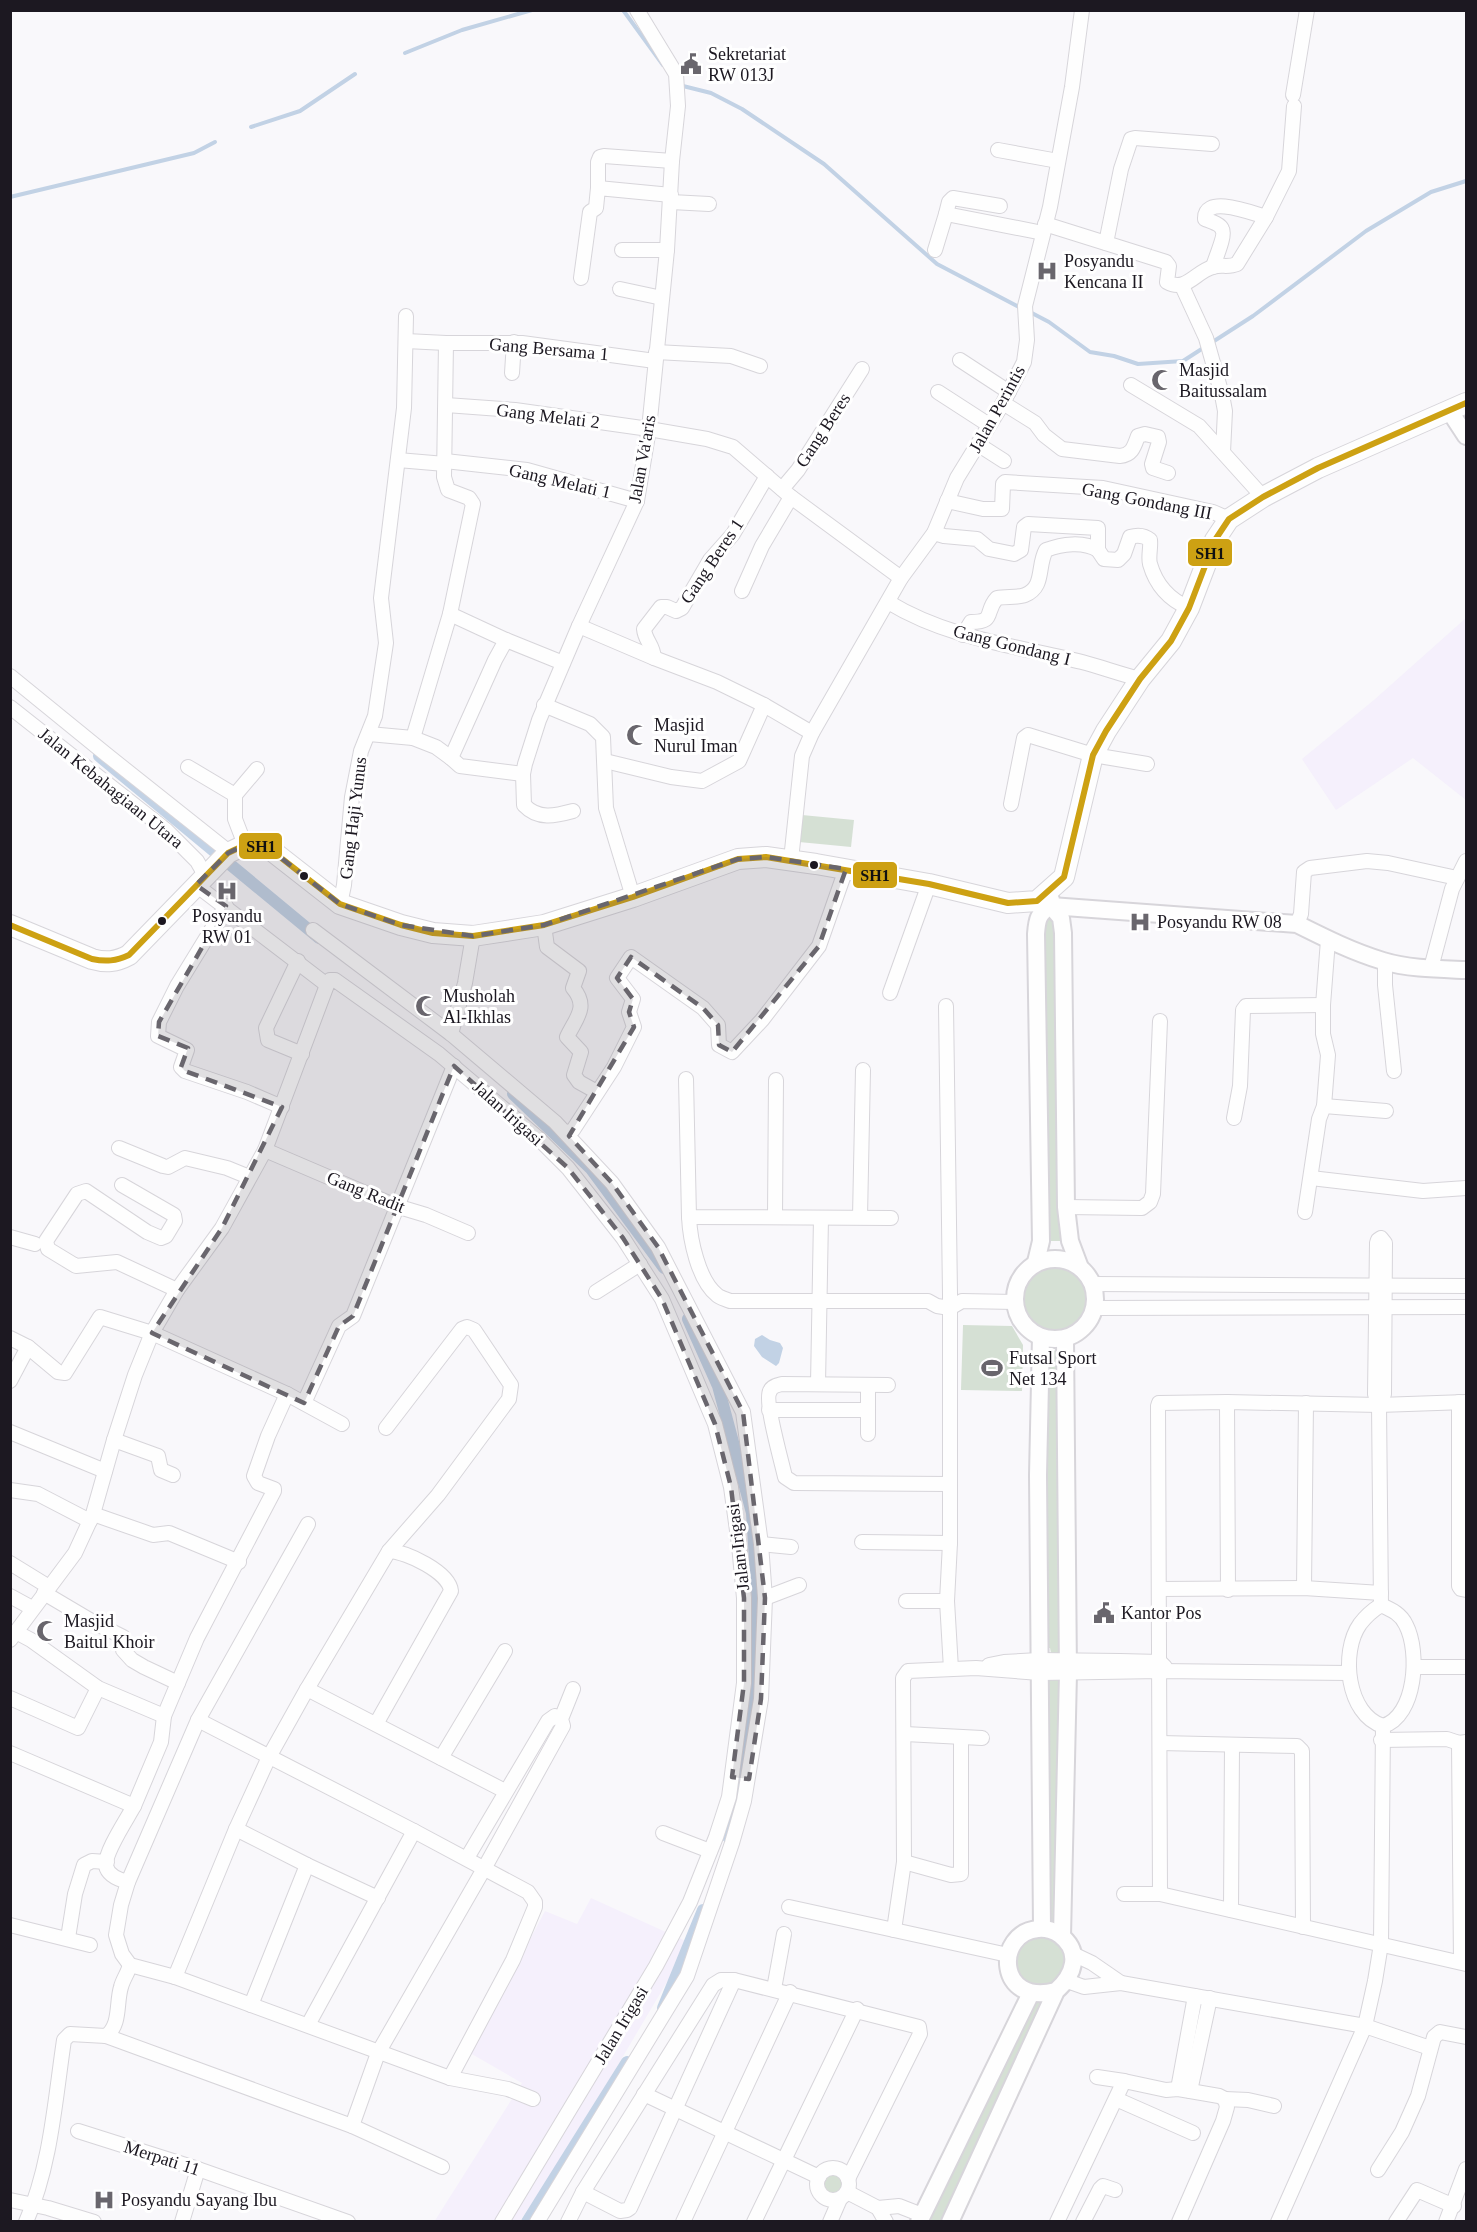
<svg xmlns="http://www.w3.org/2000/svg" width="1477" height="2232" viewBox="0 0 1477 2232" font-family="Georgia,serif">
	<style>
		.built { fill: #f5f0fc }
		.green { fill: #d5e0d4 }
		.water { fill: #c2d2e5 }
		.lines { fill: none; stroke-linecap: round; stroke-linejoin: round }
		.stream { stroke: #c2d2e5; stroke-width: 4 }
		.canal { stroke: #c2d2e5; stroke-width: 12 }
		.minor-casing { stroke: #d7d5da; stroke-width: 16 }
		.tertiary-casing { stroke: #d7d5da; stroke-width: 20 }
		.secondary-casing { stroke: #d7d5da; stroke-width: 22 }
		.minor { stroke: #fefefe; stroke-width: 14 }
		.tertiary { stroke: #fefefe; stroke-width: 16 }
		.secondary { stroke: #fefefe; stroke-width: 20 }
		.bus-1-casing { stroke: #fff; stroke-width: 10 }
		.bus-1 { stroke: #cda113; stroke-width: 6 }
		.marked { fill: #69666d; fill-opacity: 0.2; stroke: #69666d; stroke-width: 4.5; stroke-dasharray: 12 8; stroke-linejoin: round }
		.bus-dot { fill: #1c1821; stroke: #fff; stroke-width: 2 }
		.labels { text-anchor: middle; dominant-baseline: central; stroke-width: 6; stroke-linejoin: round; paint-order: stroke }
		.poi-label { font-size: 18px; fill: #1c1821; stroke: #fff; text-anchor: start }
		.street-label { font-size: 18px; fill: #1c1821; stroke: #fff }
		.line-badge { stroke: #fff; stroke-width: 2 }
		.pale-badge-label { font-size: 16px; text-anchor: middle; font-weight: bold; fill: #111 }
	</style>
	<rect width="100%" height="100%" fill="#f9f8fb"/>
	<g class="built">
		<path d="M1466,618V800L1413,758L1336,810L1302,759L1374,700Z"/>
		<path d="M591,1898L690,1943L573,2141L520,2221L434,2222L522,2083L470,2053L545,1911L577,1924Z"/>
	</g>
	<g class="green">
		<path d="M802,815L854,820L851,847L799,842Z"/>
		<path d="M1051,906L1063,933L1070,1241H1041L1042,910Z"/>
		<circle cx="1055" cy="1299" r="40"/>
		<path d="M963,1325L1012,1326L1023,1345L1022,1391L961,1390Z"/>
		<path d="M1040,1350L1065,1351L1060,1648L1058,1654L1051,1653L1050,1648H1039Z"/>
		<path d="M1040,1673H1068L1063,1903L1073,1954L949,2221L919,2222L1031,1993L1018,1986L1008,1955L1041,1928Z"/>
		<circle cx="832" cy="2183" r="16"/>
	</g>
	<path class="water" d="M762,1335L770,1340L780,1343L783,1348L779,1363L776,1366L762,1357L754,1346L755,1339Z"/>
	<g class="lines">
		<g class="stream">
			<path d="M623,10L663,65"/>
			<path d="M405,53L462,30L532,10"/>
			<path d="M679,85L711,93L742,109L824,164L937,264L1021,308"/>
			<path d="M251,127L300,111L355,74"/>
			<path d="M10,197L194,153L215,142"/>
			<path d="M1028,311L1049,322L1090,352L1114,356L1138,364L1183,361L1253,316L1366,231L1431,192L1466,181"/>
		</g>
		<g class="canal">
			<path d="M99,756L319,938"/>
			<path d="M513,1094L591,1169L664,1268"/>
			<path d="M688,1319L718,1386L752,1513L758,1606L744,1760L728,1837"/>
			<path d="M663,2008L703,1910"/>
			<path d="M527,2222L627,2062"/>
		</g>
		<defs>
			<g id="minor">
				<path d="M1293,95L1307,10"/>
				<path d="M998,150L1058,161"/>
				<path d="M598,188V162L600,157L604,156L672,161"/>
				<path d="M671,202L709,204"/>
				<path d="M946,214L949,202L953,198L1000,206"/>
				<path d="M1045,224L1166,262L1169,266L1167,282C1186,293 1196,271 1213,267C1221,264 1228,268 1237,264L1266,217L1289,171L1294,106"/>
				<path d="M1106,243L1121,169L1131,139L1135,138L1212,144"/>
				<path d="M622,250H667"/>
				<path d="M935,250L946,214L1043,233"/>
				<path d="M1213,267C1215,259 1226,235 1222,229C1220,224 1210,221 1205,219C1204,194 1252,213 1266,217"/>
				<path d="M581,278L590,212L596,208L598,188L671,195"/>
				<path d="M1182,286L1206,338L1222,395L1225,411L1223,452"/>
				<path d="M620,289L662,298"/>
				<path d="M406,341L446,343H522L655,361"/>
				<path d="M656,352L731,356L760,366"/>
				<path d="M960,360L1009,392"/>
				<path d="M512,373L514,342"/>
				<path d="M1131,385L1199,426L1263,497"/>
				<path d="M938,392L989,425"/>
				<path d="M1003,403L1035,423L1044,435L1062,449L1120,456C1132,455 1134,447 1138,436L1145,434L1158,437L1159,442L1152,464L1153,468L1168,473"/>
				<path d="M446,405L515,410L649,429L707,439L733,447L791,497L901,578"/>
				<path d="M979,445L1004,461"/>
				<path d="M398,460L445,464"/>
				<path d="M445,461L527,470L637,501"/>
				<path d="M782,489L798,470L862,369"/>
				<path d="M947,501L983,509H1002L1003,484L1005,482L1103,488L1213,512L1229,519"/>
				<path d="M934,533L944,536L977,539L989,549L1014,554L1021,550L1024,527L1028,524L1098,528V550L1104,559L1118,560L1124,554L1130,537C1137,535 1144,535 1150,540C1151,548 1148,557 1150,564C1156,585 1170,600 1189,608"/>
				<path d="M742,591L762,546L791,497"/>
				<path d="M888,602C947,638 1015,646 1082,662C1101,667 1120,674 1140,679"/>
				<path d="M450,614L506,640L563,663"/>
				<path d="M579,626L654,658L717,682L764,705L812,733"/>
				<path d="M963,635L971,622C996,622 984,612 997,598C1006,596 1017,598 1025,595C1045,587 1037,566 1046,550C1062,544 1083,541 1098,550"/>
				<path d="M506,640L495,660L451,758L460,766L523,774"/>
				<path d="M654,658C653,644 645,641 644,629L661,607H667L676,611L682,608L710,560L733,534L767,476"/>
				<path d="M10,676L107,755L229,852"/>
				<path d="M544,705L590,724L603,737L606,808L633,897"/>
				<path d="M10,707L166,830L197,861L205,875"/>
				<path d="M369,734L413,738L450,614L473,504L469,498L448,490L444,477L446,343"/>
				<path d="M413,738L436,747L451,758"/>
				<path d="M605,761L671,777L702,781L739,761L764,705"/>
				<path d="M188,767L235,795"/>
				<path d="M1011,804L1024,738L1028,735L1093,755L1147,764"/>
				<path d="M573,811C555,816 538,820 524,805L523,774L525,764L539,720L579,626L637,501L649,429L667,250L672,161L678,106L676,74L637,10"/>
				<path d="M245,845L235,819V795L257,769"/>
				<path d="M791,860L802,756L812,733L901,578L934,533L957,478L1003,403L1024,362L1027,340L1025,306L1050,207L1072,87L1082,10"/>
				<path d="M196,885L327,985"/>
				<path d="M340,904L344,885L352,797L361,751L375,716L386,643L381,598L404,408L406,316"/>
				<path d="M226,906L177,986L159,1022L158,1036L187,1050L181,1067L185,1071L247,1092L282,1107"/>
				<path d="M1297,924L1301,914L1304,872L1310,868L1367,861L1388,863L1457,878"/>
				<path d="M544,925L547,947L579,971L573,988C589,1007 576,1018 567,1037L581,1052L574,1075L579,1082L597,1092"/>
				<path d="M313,930L451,1034L555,1122L612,1183L658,1247L743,1412L761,1544L765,1598L761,1699L744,1801L732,1843L687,1976L537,2222"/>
				<path d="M298,961L266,1028L268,1040L302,1054"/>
				<path d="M1385,962V985L1394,1071"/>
				<path d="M1431,968L1452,889L1466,861"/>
				<path d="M890,993L929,884"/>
				<path d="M946,1006L950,1294V1543L947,1601L951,1669"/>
				<path d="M451,1034L465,983L473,936"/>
				<path d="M686,1079L689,1217L891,1218"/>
				<path d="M1324,1106L1386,1111"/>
				<path d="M1234,1118L1240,1086L1243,1010L1246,1006L1323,1005"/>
				<path d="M566,1133L573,1130L614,1067L634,1027L629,1012L633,999L617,978L631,957L703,1008L718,1025L719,1045L732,1052L762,1020L819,946L846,869"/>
				<path d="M119,1148L163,1166L168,1167L185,1158L227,1168L249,1177"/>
				<path d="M265,1150L396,1206L426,1215L468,1233"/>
				<path d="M1311,1178L1423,1191L1466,1188"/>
				<path d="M122,1185L174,1215L175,1221L166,1236L161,1238L147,1232L86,1191L77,1194L46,1241L48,1249L76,1266L117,1262L177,1290"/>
				<path d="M1066,1207L1142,1208L1150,1202L1153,1194L1160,1021"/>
				<path d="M1305,1212L1319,1119L1324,1106L1328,1055L1323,1034V1005L1328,940"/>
				<path d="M775,1216L776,1080"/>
				<path d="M689,1217C690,1239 698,1280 717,1295C720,1298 726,1299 730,1301H928L937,1306L950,1308L962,1301L1015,1302"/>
				<path d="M860,1217L863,1070"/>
				<path d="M10,1237L35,1244"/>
				<path d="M1093,1284L1466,1286"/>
				<path d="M596,1292L640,1264"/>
				<path d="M1095,1308L1466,1307"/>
				<path d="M10,1338L28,1347L58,1372L65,1373L100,1317L152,1333L287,1394L342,1424"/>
				<path d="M10,1381L28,1347"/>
				<path d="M818,1384L821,1218"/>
				<path d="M868,1385V1434"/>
				<path d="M888,1385L782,1384C778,1385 772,1386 770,1391C764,1400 782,1463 785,1477L794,1483L950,1484"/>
				<path d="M1227,1402L1228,1590"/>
				<path d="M1459,1402V1586L1461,1589L1466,1590"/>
				<path d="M304,1403L339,1326L353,1316L454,1066"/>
				<path d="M1379,1405L1384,1394L1385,1243L1381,1238L1378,1240L1377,1243L1375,1394L1379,1405L1381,1605"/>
				<path d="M769,1410H868"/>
				<path d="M10,1432L105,1471"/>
				<path d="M114,1440L158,1456L161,1470L173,1475"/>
				<path d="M10,1490L38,1494L90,1521"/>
				<path d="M93,1514L153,1535L169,1533L239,1562"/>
				<path d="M308,1524L198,1720L128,1882L121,1905L116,1935L122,1954L130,1965L175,1977L450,2078L508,2089L533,2099"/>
				<path d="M862,1542L950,1543"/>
				<path d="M761,1544L791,1547"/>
				<path d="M10,1563L49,1587"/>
				<path d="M1304,1588L1306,1403"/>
				<path d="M1159,1589L1304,1588L1381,1593"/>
				<path d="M44,1593L93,1622L123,1637V1650L132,1660L144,1667L178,1683"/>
				<path d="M10,1596L32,1608"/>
				<path d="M765,1598L799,1585"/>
				<path d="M906,1601H947"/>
				<path d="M1381,1605C1392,1610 1401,1614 1406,1625C1420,1652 1416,1716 1383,1726C1347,1715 1340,1652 1360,1624C1366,1616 1373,1610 1381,1605Z"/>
				<path d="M16,1632L31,1640L98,1688L164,1716"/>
				<path d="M10,1640L75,1553L93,1514L114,1440L135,1375L152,1333L177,1290L222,1228L265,1150L327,985L330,980H335L439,1054L537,1137L568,1168L623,1238L662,1299L715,1424L731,1487L739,1545L744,1598V1683L729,1797L716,1837L690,1902L656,1966L502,2222"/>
				<path d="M989,1665L1004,1662L1039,1660L1120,1661L1160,1662L1165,1667"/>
				<path d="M1414,1667H1466"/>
				<path d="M307,1689L505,1791"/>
				<path d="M10,1698L78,1728L98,1688"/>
				<path d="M198,1720L414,1831L528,1892L535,1902V1907L513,1960L450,2078"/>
				<path d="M376,1724L451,1591C449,1572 407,1552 389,1551"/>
				<path d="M905,1734L982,1738"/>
				<path d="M1381,1740L1447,1739L1459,1743L1466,1742"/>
				<path d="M1160,1743L1297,1746L1302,1751L1303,1927"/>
				<path d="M1459,1743L1461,1962"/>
				<path d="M10,1753L134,1806C127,1819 104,1853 106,1866C108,1876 120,1880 128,1882"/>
				<path d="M441,1758L505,1651"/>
				<path d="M134,1806L161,1742L164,1716L197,1638L274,1491V1489L258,1483L254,1476L268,1436L287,1394"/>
				<path d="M236,1829L307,1865L378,1898"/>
				<path d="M663,1833L710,1851"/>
				<path d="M467,1858L548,1721L555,1716L561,1719"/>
				<path d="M904,1862L951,1875L961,1874V1737"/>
				<path d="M1124,1894H1160L1466,1964"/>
				<path d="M1160,1894L1158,1406L1159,1403L1227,1402L1379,1405L1466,1402"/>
				<path d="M789,1907L1008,1955"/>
				<path d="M1231,1910L1232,1746"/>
				<path d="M10,1925L90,1945"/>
				<path d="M894,1930L904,1862L903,1678L908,1671L976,1668L1040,1673L1160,1671L1349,1673"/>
				<path d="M68,1938L75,1894L84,1865L92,1861L107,1862"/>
				<path d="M1073,1954L1092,1963L1121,1983"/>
				<path d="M175,1977L236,1829L269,1757L307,1689L389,1551L438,1495L509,1399L511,1385L474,1330L467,1327L462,1329L386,1428"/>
				<path d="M1067,1981L1084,1987L1121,1983L1365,2026L1430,2048"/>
				<path d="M774,1989L784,1934"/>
				<path d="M251,2005L307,1865"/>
				<path d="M308,2025L414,1831"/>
				<path d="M106,2036C121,2025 116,2003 121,1987C123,1979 128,1973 130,1965"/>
				<path d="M1097,2077L1124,2081"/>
				<path d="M1178,2089L1195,1996"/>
				<path d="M1190,2091L1210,1998"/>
				<path d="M644,2094L819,2177"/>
				<path d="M1116,2099L1193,2133"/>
				<path d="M1225,2099L1248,2100L1274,2106"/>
				<path d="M352,2126L378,2053L485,1867L563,1726L561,1719L573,1689"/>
				<path d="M78,2131L198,2169L348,2222"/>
				<circle cx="833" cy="2184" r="16"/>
				<path d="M1378,2170L1402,2132L1418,2096L1434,2037L1440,2032L1466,2037"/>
				<path d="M583,2192L620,2211L627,2210L630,2208L734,1980"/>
				<path d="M847,2192L878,2208L886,2222"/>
				<path d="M10,2200L48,2208L94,2222"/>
				<path d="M878,2208L899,2206L922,2215"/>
				<path d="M26,2222C51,2165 55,2100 64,2040L70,2034L106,2036L352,2126L442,2167"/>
				<path d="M182,2222L198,2169"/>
				<path d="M568,2222L583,2192L713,1985L721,1980H734L919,2027L920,2034L848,2179"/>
				<path d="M683,2222L790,1992"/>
				<path d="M754,2222L857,2009"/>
				<path d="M830,2222L840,2199"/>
				<path d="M1057,2222L1124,2081L1166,2090L1178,2089L1190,2091L1219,2096L1225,2099L1227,2107L1223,2121L1179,2222"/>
				<path d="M1083,2222L1100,2189L1103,2186L1115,2190"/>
				<path d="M1278,2222L1365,2026L1375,1981L1381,1944L1383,1726"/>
				<path d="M1396,2222L1417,2190L1454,2206"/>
				<path d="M1446,2222L1466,2169"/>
			</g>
			<g id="tertiary">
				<path d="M1449,410L1466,436"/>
				<path d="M1051,900V906L1061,918L1063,933L1066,1207L1070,1241L1079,1265"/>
				<path d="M1051,906L1297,924C1325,938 1353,952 1383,961C1409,969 1440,969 1466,970"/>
				<circle cx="1055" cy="1299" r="40"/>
				<path d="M1036,1262L1041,1241L1036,934C1037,920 1038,913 1051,906"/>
				<path d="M1041,1337L1038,1475L1042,1928"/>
				<path d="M1062,1936L1068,1673L1065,1339"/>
				<path d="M919,2222L1031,1993"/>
				<path d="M950,2222L1056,1991C1074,1975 1082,1952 1060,1935C1055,1931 1046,1928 1038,1929C994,1933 997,2007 1056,1991"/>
			</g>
			<path id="secondary" d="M10,925L92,959C106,963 116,962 129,955L228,853L245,845L258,844L271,850L340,904L401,925L433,933L473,936L544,925L633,897L738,859L766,857L816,864L929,884L1008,903L1037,901L1064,877L1093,755L1106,731L1140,679L1171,641L1189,608L1215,540L1229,519L1263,497L1318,468L1466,403"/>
		</defs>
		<use href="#minor" class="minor-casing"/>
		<use href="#tertiary" class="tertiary-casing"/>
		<use href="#secondary" class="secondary-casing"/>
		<use href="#minor" class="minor"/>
		<use href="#tertiary" class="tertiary"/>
		<use href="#secondary" class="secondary"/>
		<defs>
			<path id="bus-1" d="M10,925L92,959C106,962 116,961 129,955L228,853C246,844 252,841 271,850L340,904L401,925L433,933L473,936L544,925L633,897L738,859L766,857L929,884L1008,903L1037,901L1064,877L1093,755L1106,731L1140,679L1171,641L1189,608L1215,540L1229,519L1263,497L1318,468L1466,403"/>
		</defs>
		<use href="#bus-1" class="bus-1-casing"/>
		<use href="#bus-1" class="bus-1"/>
	</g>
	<path class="marked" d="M245,845L271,850L340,904L401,925L473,936L544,925L738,859L766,857L846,869L819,946L732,1052L719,1045L718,1025L703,1008L631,957L617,978L633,999L629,1012L634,1027L569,1136L612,1183L658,1247L743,1412L765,1598L761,1699L749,1779L732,1777L744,1683V1598L731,1487L715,1424L662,1299L623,1238L568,1168L454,1066L353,1316L339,1326L304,1403L152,1333L222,1228L282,1107L185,1071L181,1067L188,1048L158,1036L159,1022L226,906L196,885L228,853Z"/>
	<defs>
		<symbol id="civic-bare" viewBox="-9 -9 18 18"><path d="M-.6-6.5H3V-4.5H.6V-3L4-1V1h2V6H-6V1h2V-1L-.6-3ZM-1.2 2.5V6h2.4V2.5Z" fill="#69666d" stroke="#fff" stroke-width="2.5" paint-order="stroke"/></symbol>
		<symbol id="hospital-bare" viewBox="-9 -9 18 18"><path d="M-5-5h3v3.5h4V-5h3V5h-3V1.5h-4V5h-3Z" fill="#69666d" stroke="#fff" stroke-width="2.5" paint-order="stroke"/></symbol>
		<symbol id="mosque-bare" viewBox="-9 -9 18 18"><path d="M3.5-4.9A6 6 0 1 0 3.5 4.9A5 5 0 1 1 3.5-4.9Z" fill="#69666d" stroke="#fff" stroke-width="2.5" paint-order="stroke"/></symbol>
		<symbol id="stadium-bare" viewBox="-9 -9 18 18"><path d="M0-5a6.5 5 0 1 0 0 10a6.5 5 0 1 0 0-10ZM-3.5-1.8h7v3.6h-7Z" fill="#69666d" stroke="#fff" stroke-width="2.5" paint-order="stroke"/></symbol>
	</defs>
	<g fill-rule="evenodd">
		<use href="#civic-bare" x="676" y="49" width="30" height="30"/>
		<use href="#hospital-bare" x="1032" y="256" width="30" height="30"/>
		<use href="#mosque-bare" x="1147" y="365" width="30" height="30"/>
		<use href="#mosque-bare" x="622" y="720" width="30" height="30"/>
		<use href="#hospital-bare" x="212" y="876" width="30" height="30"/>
		<use href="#hospital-bare" x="1125" y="907" width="30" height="30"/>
		<use href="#mosque-bare" x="411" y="991" width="30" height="30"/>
		<use href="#stadium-bare" x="977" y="1353" width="30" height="30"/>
		<use href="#civic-bare" x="1089" y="1598" width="30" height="30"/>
		<use href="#mosque-bare" x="32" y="1616" width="30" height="30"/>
		<use href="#hospital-bare" x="89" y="2185" width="30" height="30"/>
	</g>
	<g class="bus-dot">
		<circle cx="814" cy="865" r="5"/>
		<circle cx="304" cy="876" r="5"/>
		<circle cx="162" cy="921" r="5"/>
	</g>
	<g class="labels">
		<g class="poi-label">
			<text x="708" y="54">Sekretariat<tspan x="708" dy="21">RW 013J</tspan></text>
			<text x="1064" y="261">Posyandu<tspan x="1064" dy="21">Kencana II</tspan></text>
			<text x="1179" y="370">Masjid<tspan x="1179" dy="21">Baitussalam</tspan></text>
			<text x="654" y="725">Masjid<tspan x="654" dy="21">Nurul Iman</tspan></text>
			<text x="227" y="916" text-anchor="middle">Posyandu<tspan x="227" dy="21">RW 01</tspan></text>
			<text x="1157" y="922">Posyandu RW 08</text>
			<text x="443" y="996">Musholah<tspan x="443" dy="21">Al-Ikhlas</tspan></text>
			<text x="1009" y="1358">Futsal Sport<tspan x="1009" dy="21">Net 134</tspan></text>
			<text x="1121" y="1613">Kantor Pos</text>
			<text x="64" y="1621">Masjid<tspan x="64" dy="21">Baitul Khoir</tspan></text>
			<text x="121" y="2200">Posyandu Sayang Ibu</text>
		</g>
		<g class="street-label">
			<text transform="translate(549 349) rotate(5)">Gang Bersama 1</text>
			<text transform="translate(997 409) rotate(-61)">Jalan Perintis</text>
			<text transform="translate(548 416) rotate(7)">Gang Melati 2</text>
			<text transform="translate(823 430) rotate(-57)">Gang Beres</text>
			<text transform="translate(642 459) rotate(-80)">Jalan Va'aris</text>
			<text transform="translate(560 481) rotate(13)">Gang Melati 1</text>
			<text transform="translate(1147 501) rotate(11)">Gang Gondang III</text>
			<text transform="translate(712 561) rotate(-56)">Gang Beres 1</text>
			<text transform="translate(1012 645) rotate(14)">Gang Gondang I</text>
			<text transform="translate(111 788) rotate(39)">Jalan Kebahagiaan Utara</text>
			<text transform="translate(353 818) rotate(-83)">Gang Haji Yunus</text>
			<text transform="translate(508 1113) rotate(42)">Jalan Irigasi</text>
			<text transform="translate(366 1192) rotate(22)">Gang Radit</text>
			<text transform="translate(738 1547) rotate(-97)">Jalan Irigasi</text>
			<text transform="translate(621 2025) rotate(-59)">Jalan Irigasi</text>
			<text transform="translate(162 2158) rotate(18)">Merpati 11</text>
		</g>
	</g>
	<g class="line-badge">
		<rect x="1187" y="538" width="46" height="29" rx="6" fill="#cda113"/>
		<rect x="238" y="832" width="45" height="28" rx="6" fill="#cda113"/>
		<rect x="852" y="861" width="46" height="28" rx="6" fill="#cda113"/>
	</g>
	<g class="pale-badge-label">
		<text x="1210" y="559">SH1</text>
		<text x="261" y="852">SH1</text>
		<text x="875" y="881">SH1</text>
	</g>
	<rect width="1477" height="2232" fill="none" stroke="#1c1821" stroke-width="24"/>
</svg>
